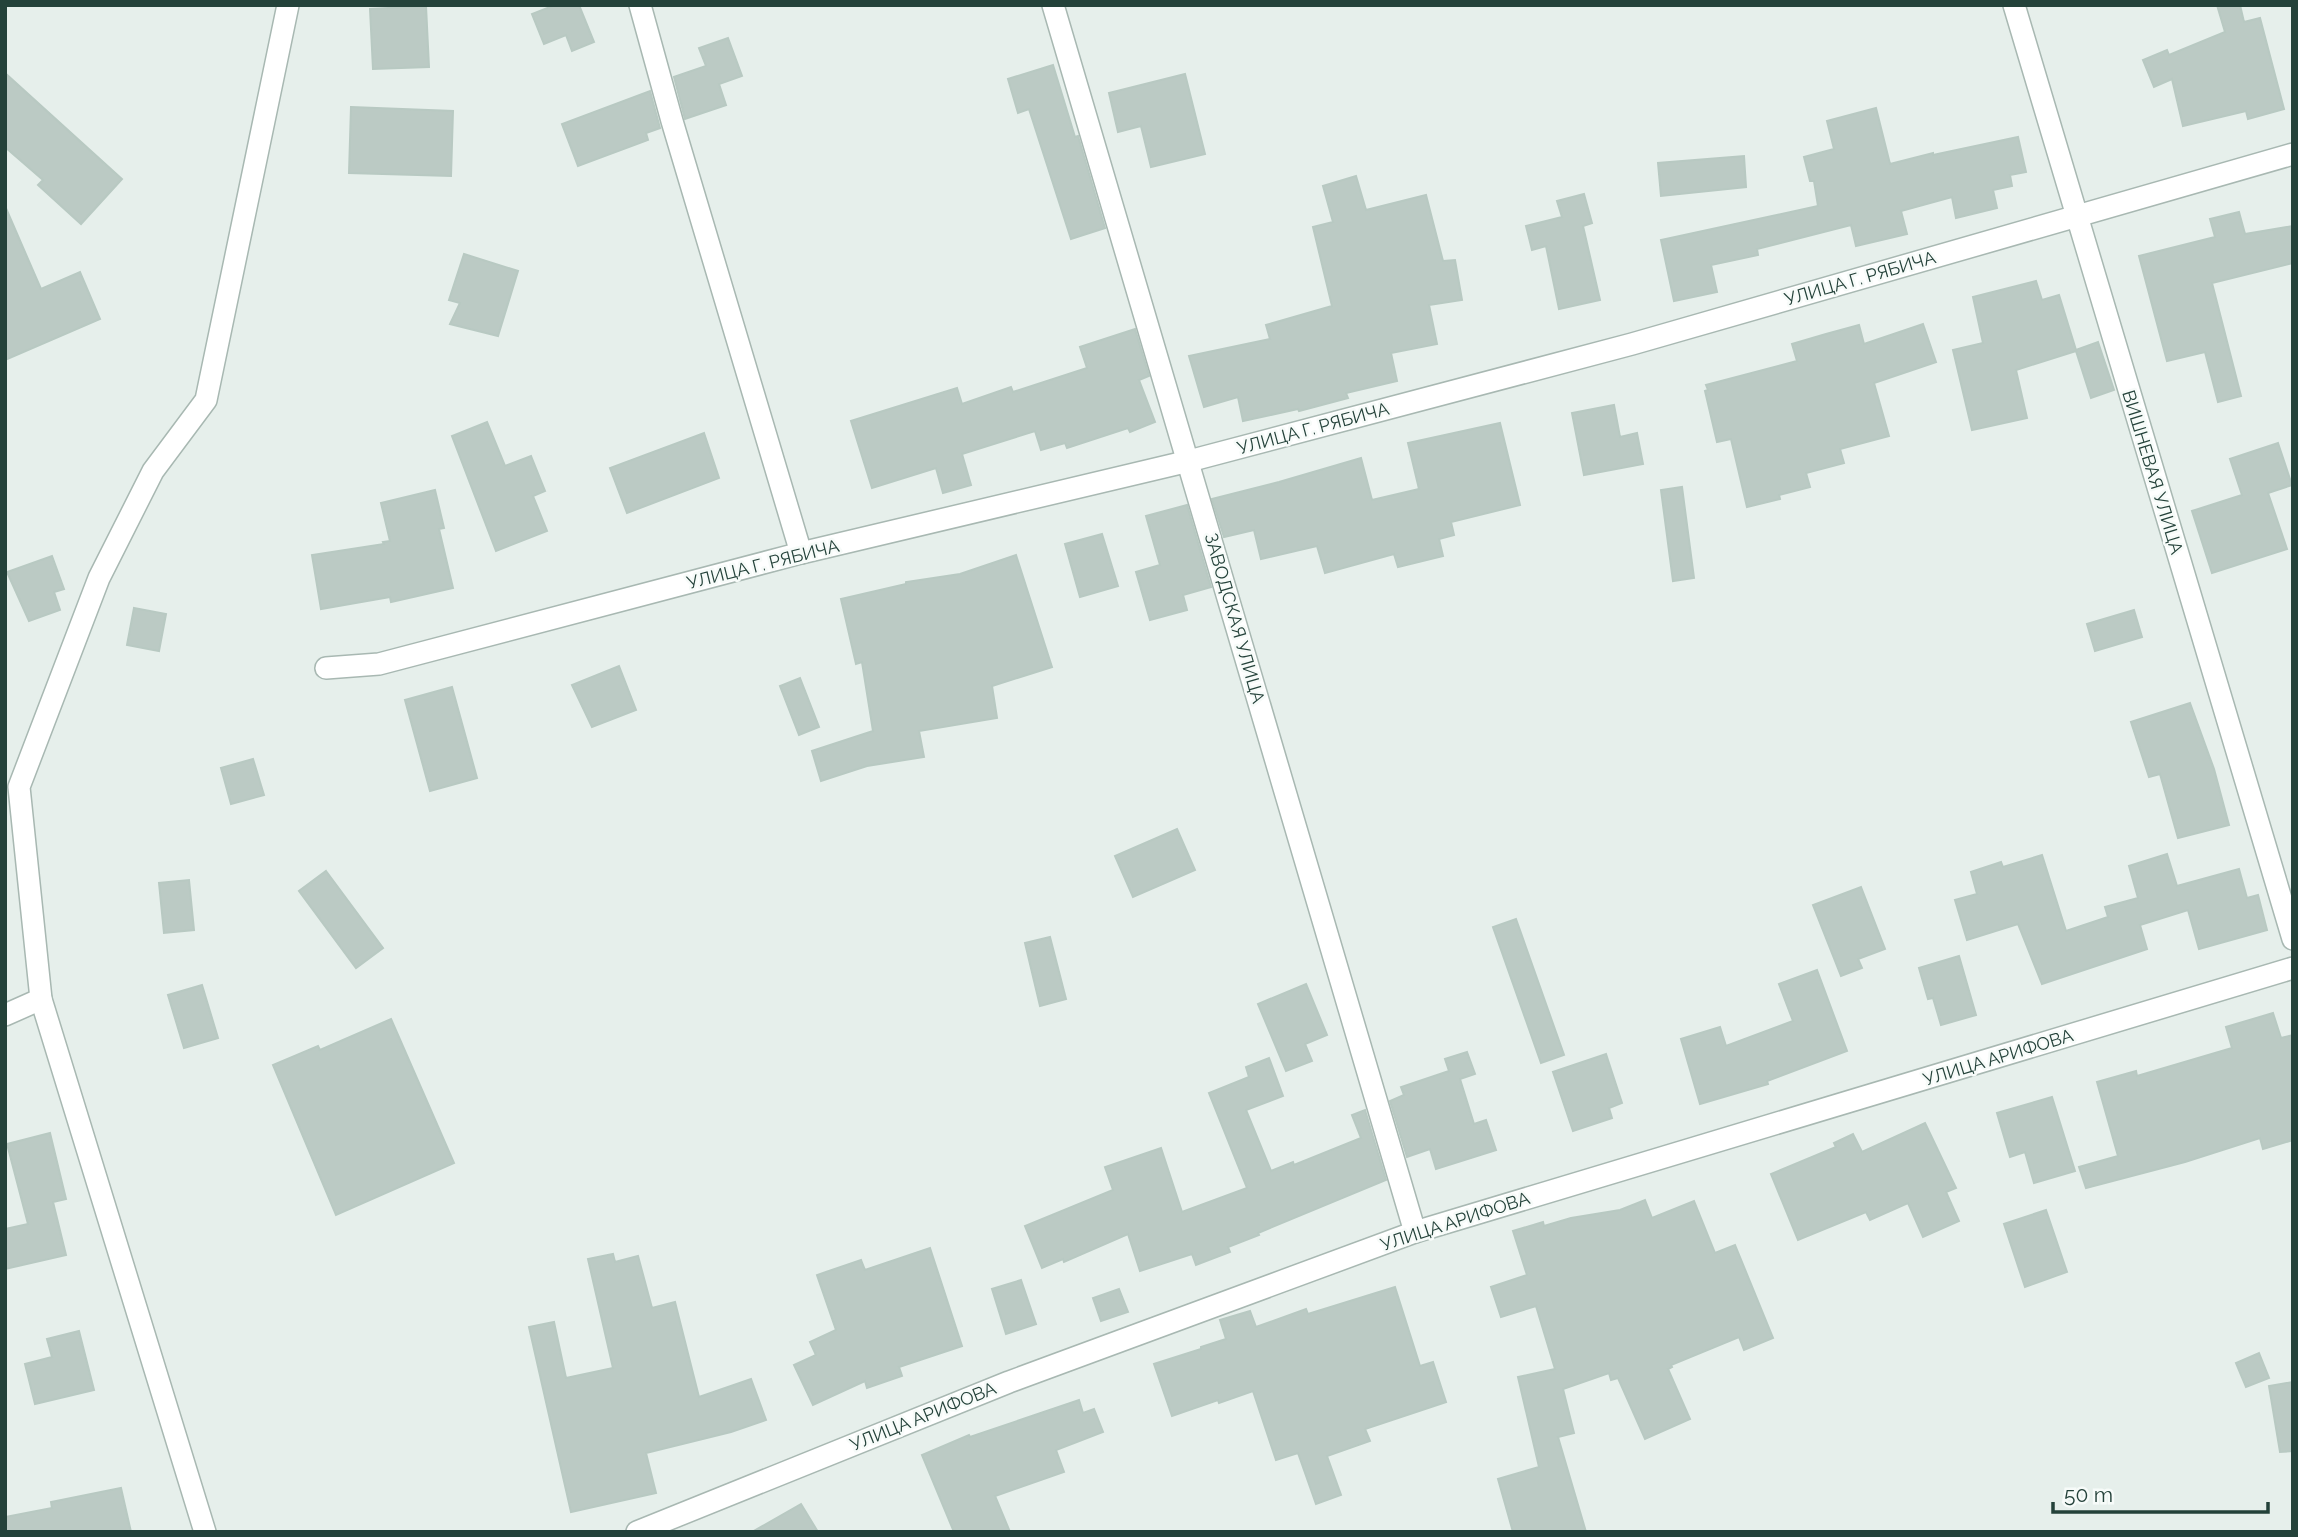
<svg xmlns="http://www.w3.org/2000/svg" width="2298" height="1537" viewBox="0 0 2298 1537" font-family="Raleway,sans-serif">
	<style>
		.building { fill: #bbcac4; stroke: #b8c9c2; stroke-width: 2 }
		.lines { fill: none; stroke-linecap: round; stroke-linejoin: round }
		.minor-casing { stroke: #a8b8b2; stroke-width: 24 }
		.tertiary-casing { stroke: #a8b8b2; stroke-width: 24 }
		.minor { stroke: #fff; stroke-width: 21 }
		.tertiary { stroke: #fff; stroke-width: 21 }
		.labels { text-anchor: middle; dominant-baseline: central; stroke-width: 5; stroke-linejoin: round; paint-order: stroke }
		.street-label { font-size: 18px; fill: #24423a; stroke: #f7fbf9 }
	</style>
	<rect width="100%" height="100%" fill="#e6efeb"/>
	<g class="building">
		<path d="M555,5H579L594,42L572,51L566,35L544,44L532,14Z"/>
		<path d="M2217,5H2240L2244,22L2260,18L2284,109L2248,119L2246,111L2183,126L2172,79L2154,87L2143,60L2167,50L2169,55L2225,32Z"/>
		<path d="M426,6L429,67L373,69L370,9Z"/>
		<path d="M728,38L742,76L719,84L726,105L685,119L674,77L706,66L699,48Z"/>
		<path d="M1053,65L1075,137L1078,136L1105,228L1071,239L1029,109L1018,113L1008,79Z"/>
		<path d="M5,73L122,179L81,224L38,185L43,180L5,147Z"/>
		<path d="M1185,74L1205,154L1151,167L1141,126L1118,132L1109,93Z"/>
		<path d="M650,91L660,128L646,133L648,140L578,166L562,124Z"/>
		<path d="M351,107L453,111L451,176L349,173Z"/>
		<path d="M1876,108L1890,164L1933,153V155L2018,137L2026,172L2010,175L2012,186L1993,190L1997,208L1956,218L1952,197L1901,211L1907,234L1856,246L1851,225L1757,249L1758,255L1711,265L1717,292L1674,301L1661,240L1818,206L1814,181H1810L1804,157L1834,149L1827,121Z"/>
		<path d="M1744,156L1746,187L1661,196L1658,163Z"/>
		<path d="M1356,176L1366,210L1426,195L1443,261L1455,260L1462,300L1429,305L1437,344L1391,353L1397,381L1346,393L1348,398L1299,411L1298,409L1243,421L1238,397L1204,407L1189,356L1270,339L1266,325L1332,306L1313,227L1333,222L1323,186Z"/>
		<path d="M1584,194L1592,223L1583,226L1600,300L1559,309L1546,246L1532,250L1526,226L1562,217L1557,201Z"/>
		<path d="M5,206L41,289L80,272L100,319L5,360Z"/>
		<path d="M2239,212L2245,234L2293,226V263L2212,283L2241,396L2218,402L2205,352L2167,361L2139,256L2215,237L2210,219Z"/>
		<path d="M464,254L518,271L498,336L450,324L460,303L449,300Z"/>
		<path d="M2036,281L2042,300L2059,295L2076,350L2098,342L2114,390L2091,398L2076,351L2016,370L2027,418L1972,430L1953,350L1983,343L1973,297Z"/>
		<path d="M1923,324L1936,362L1874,383L1889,436L1840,449L1844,463L1806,473L1810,487L1779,495L1780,499L1747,507L1731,439L1717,442L1705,391L1708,390L1706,385L1797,361L1792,344L1826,334L1859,325L1864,344Z"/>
		<path d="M1135,329L1149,376L1139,380L1155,422L1130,432L1128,428L1067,448L1065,443L1041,450L1035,431L962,454L971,485L943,493L936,468L872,488L851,421L957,388L962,404L1011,387L1013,392L1087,368L1080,347Z"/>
		<path d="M1614,405L1620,437L1637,433L1643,464L1584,475L1572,413Z"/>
		<path d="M487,422L505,466L531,456L545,491L533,496L547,531L496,551L452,436Z"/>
		<path d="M1500,423L1520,505L1451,522L1454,535L1439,539L1443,556L1398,567L1394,554L1325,573L1317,546L1261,559L1254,530L1224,537L1212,499L1279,482L1361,458L1372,500L1419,489L1408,443Z"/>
		<path d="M704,433L719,478L627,513L610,468Z"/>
		<path d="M2278,443L2292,485L2268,493L2287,549L2212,573L2192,511L2242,495L2230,459Z"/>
		<path d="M1682,487L1694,578L1673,581L1661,490Z"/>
		<path d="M435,490L444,528L439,529L453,588L391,602L390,597L321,609L312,555L384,544L383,542L390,541L381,503Z"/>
		<path d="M1187,505L1211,587L1183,595L1187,610L1150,620L1136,572L1160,565L1146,516Z"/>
		<path d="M1102,534L1118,586L1080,597L1065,544Z"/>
		<path d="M1016,555L1052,667L992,686L997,718L919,731L924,757L867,766L821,781L812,751L873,731L862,662L856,664L841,599L906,584V582L960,574Z"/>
		<path d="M52,556L64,589L54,592L60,610L29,621L7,572Z"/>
		<path d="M134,608L166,614L159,651L127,645Z"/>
		<path d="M2134,610L2142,637L2095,651L2087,624Z"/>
		<path d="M619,666L636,710L592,727L572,685Z"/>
		<path d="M800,678L819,727L799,735L780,686Z"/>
		<path d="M452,687L477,778L430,791L405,700Z"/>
		<path d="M2190,703L2214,769L2229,825L2178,838L2160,774L2149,777L2131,722Z"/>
		<path d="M253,759L264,795L231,804L221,768Z"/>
		<path d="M1177,829L1195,870L1133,897L1115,856Z"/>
		<path d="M2167,854L2177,886L2239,869L2247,898L2258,895L2267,930L2199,949L2188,910L2140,925L2147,949L2042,984L2018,924L1967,940L1955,900L1977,894L1971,872L2001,862L2003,867L2042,855L2066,931L2108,917L2105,907L2138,898L2129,866Z"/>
		<path d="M326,871L383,948L356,968L299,891Z"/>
		<path d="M189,880L194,930L164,933L159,883Z"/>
		<path d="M1861,887L1885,949L1858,959L1862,968L1841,976L1813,905Z"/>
		<path d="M1516,919L1564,1055L1541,1063L1493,927Z"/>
		<path d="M1050,937L1066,999L1040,1006L1025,943Z"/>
		<path d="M1959,956L1976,1015L1941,1025L1933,998L1928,999L1919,968Z"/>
		<path d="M1817,970L1847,1051L1767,1081L1768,1084L1700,1104L1681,1039L1720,1027L1726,1046L1793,1021L1779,984Z"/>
		<path d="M1306,984L1327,1035L1305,1044L1312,1061L1286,1071L1258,1004Z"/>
		<path d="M202,985L218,1038L184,1048L168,995Z"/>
		<path d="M2273,1013L2281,1038L2293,1035V1140L2263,1149L2260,1138L2185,1162L2086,1188L2079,1167L2118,1156L2097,1082L2136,1071L2137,1076L2232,1048L2226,1027Z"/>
		<path d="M391,1019L454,1163L336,1215L273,1065L318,1046L320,1050Z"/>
		<path d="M1467,1052L1475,1074L1460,1079L1474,1124L1486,1120L1496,1150L1436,1169L1430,1149L1407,1157L1390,1101L1404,1095L1401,1087L1449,1071L1445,1059Z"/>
		<path d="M1606,1054L1622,1103L1609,1108L1612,1118L1573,1131L1553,1072Z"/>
		<path d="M1269,1058L1283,1096L1246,1110L1271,1171L1293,1162L1294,1165L1361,1138L1352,1115L1365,1110L1386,1180L1258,1233L1259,1235L1228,1247L1230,1252L1196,1265L1192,1254L1140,1271L1128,1234L1064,1262L1063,1259L1042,1268L1025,1226L1113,1190L1105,1167L1161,1148L1182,1212L1247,1188L1209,1093L1249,1077L1246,1067Z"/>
		<path d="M2052,1097L2075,1171L2034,1183L2025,1152L2010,1157L1997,1113Z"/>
		<path d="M1925,1123L1956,1188L1946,1192L1959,1221L1923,1237L1908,1203L1870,1220L1866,1212L1798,1240L1771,1174L1836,1147L1834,1143L1853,1134L1862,1152Z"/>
		<path d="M50,1133L66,1199L53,1202L66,1255L5,1269V1229L28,1224L7,1144Z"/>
		<path d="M1645,1200L1652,1218L1694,1201L1715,1253L1735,1245L1773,1338L1744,1350L1739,1337L1671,1365L1672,1367L1668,1369L1690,1419L1645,1439L1618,1378L1611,1380L1609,1373L1563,1389L1574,1433L1558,1437L1586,1532H1513L1498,1479L1539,1467L1518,1377L1555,1369L1536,1306L1501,1317L1491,1287L1527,1275L1513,1231L1543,1222L1544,1226L1571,1218L1620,1210Z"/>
		<path d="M2046,1210L2067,1272L2025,1287L2004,1224Z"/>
		<path d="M930,1248L962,1346L899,1367L902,1376L867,1388L865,1381L813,1405L794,1365L816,1355L810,1342L836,1330L817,1275L861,1260L865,1270Z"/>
		<path d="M613,1254L615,1262L638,1256L652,1308L675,1302L699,1397L751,1379L766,1420L731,1432L646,1453L656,1493L571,1512L529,1327L554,1322L566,1378L613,1368L588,1259Z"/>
		<path d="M1021,1280L1036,1324L1006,1334L992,1289Z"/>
		<path d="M1395,1287L1420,1366L1433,1362L1446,1402L1365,1429L1370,1441L1327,1456L1341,1495L1316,1504L1298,1453L1276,1460L1253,1391L1219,1403L1218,1400L1172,1416L1154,1364L1201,1349V1347L1226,1339L1220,1320L1250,1311L1256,1327L1306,1309L1308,1314Z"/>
		<path d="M1119,1289L1128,1312L1101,1321L1093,1298Z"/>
		<path d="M79,1331L94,1390L35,1404L25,1364L52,1357L47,1339Z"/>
		<path d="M2259,1353L2269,1378L2246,1387L2236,1363Z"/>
		<path d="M2293,1382V1451L2280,1452L2269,1386Z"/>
		<path d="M1079,1400L1083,1413L1094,1409L1103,1432L1056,1450L1064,1472L995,1496L1010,1532H954L922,1455L969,1435L970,1437Z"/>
		<path d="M121,1488L131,1532H5V1517L52,1508L51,1502Z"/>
		<path d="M801,1504L818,1532H752Z"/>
	</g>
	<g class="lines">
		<defs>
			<g id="minor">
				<path d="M640,5L672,121L801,553"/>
				<path d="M1053,5L1415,1232"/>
				<path d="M326,668L379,664L801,553L1189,461L1632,344L2293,154"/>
				<path d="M5,1015L41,999"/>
				<path d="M205,1532L41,999L19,787L99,578L153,471L206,400L288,5"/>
				<path d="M637,1532L1009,1382L1415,1232L2293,968"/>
			</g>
			<path id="tertiary" d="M2014,5L2293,939"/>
		</defs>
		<use href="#minor" class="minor-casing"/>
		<use href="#tertiary" class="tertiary-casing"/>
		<use href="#minor" class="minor"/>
		<use href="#tertiary" class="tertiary"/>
	</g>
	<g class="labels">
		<g class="street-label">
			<text transform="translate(1860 278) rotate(-16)">УЛИЦА Г. РЯБИЧА</text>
			<text transform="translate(1313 428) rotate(-15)">УЛИЦА Г. РЯБИЧА</text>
			<text transform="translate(2153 472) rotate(73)">ВИШНЕВАЯ УЛИЦА</text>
			<text transform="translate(763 564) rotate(-14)">УЛИЦА Г. РЯБИЧА</text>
			<text transform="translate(1235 618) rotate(74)">ЗАВОДСКАЯ УЛИЦА</text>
			<text transform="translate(1998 1057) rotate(-17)">УЛИЦА АРИФОВА</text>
			<text transform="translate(1455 1221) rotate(-18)">УЛИЦА АРИФОВА</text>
			<text transform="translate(923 1416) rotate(-22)">УЛИЦА АРИФОВА</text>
		</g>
	</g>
	<rect width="2298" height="1537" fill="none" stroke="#24423a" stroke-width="14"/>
	<path d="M2053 1502v10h215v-10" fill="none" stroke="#24423a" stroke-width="3.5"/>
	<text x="2064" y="1502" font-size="21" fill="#24423a" stroke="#f7fbf9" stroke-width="5" paint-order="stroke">50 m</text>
</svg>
